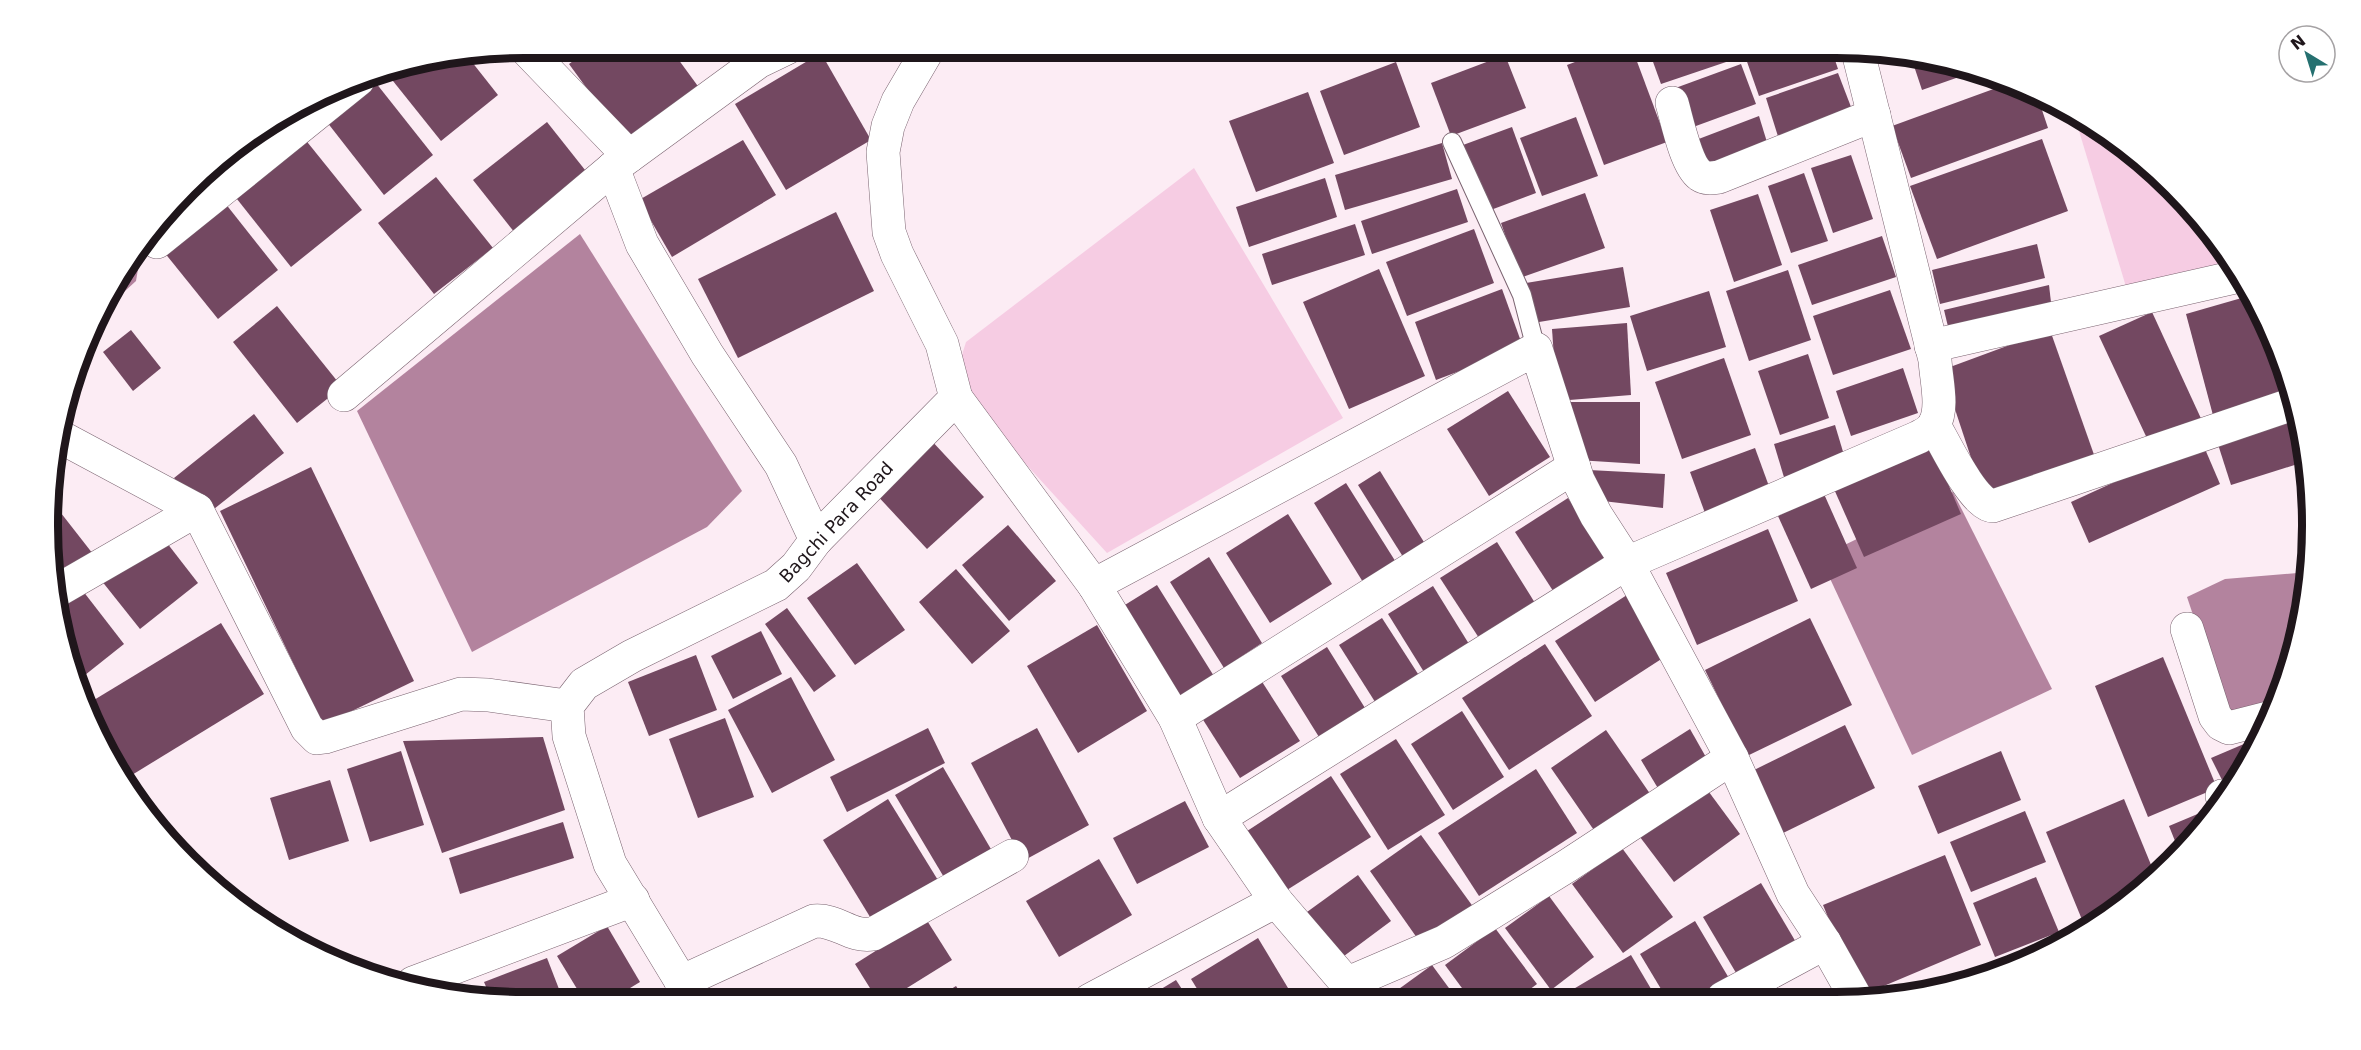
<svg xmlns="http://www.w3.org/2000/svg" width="2361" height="1050" viewBox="0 0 2361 1050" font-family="'DejaVu Sans',sans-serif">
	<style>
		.green { fill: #f6cce3 }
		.water { fill: #b3839e }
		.building { fill: #734861 }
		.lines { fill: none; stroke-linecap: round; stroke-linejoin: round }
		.lane-casing { stroke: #7a6370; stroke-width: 20 }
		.street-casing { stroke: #7a6370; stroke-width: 34 }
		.lane { stroke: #fff; stroke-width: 18 }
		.street { stroke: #fff; stroke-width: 33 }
		.labels { text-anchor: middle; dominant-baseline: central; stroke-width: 6; stroke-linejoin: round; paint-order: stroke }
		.street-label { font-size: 18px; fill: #1f161b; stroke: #fff }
		.rim { fill: none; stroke: #1f161b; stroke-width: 8 }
	</style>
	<rect width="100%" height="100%" fill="#fcecf4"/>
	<g class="green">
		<path d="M2073,111C2135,147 2194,202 2232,263L2127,290Z"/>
		<path d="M1194,168L1343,418L1107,553L953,384L966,342Z"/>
	</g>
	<g class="water">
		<path d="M580,234L742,491L707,527L472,652L357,411Z"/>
		<path d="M141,251L136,281L103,311L112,286Z"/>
		<path d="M1953,492L2052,689L1912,755L1820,557Z"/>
		<path d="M2309,572C2308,608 2293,669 2277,701L2226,713L2187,597L2225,579Z"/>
	</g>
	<g class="building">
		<path d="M591,48H670L700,89L626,142L569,64Z"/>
		<path d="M725,48H770L742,70Z"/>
		<path d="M1612,48H1632L1667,142L1604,165L1567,65Z"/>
		<path d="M1648,48H1728L1732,60L1661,84Z"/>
		<path d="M1769,48H1831L1838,69L1759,96L1745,56Z"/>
		<path d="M821,53L871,140L786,190L735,104Z"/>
		<path d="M1505,55L1526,108L1451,136L1431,83Z"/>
		<path d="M468,57L498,95L441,141L385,71Z"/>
		<path d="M1912,60L1976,71L1922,90Z"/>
		<path d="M1396,62L1420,127L1344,155L1320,91Z"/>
		<path d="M1741,64L1756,104L1685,130L1670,90Z"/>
		<path d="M1838,73L1856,120L1781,146L1766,98Z"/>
		<path d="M372,78L433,155L384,195L323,117Z"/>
		<path d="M2010,83L2037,95L2048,128L1911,178L1892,126Z"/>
		<path d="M1308,92L1334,163L1256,192L1229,121Z"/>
		<path d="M284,114L288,119L251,144L248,140Z"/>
		<path d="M1759,116L1770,152L1709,173L1696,140Z"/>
		<path d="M1576,117L1598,176L1542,196L1520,138Z"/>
		<path d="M547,122L589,175L515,233L473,180Z"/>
		<path d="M1512,127L1536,193L1488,211L1463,145Z"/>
		<path d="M304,138L362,210L291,267L233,194Z"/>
		<path d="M2042,139L2068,211L1937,259L1910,186Z"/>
		<path d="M743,140L776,195L672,257L639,200Z"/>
		<path d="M1442,143L1452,179L1345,210L1335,175Z"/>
		<path d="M242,144L250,156L182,201L211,166Z"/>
		<path d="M1851,155L1873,219L1833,233L1811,168Z"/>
		<path d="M1804,173L1828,241L1791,253L1768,186Z"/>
		<path d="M436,177L493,248L434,294L378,223Z"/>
		<path d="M1325,178L1337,217L1249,247L1236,207Z"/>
		<path d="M1457,189L1468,222L1372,254L1361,221Z"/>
		<path d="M1585,193L1605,248L1520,278L1501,223Z"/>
		<path d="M1758,194L1782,265L1734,282L1710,210Z"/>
		<path d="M225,203L278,270L218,319L164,252Z"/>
		<path d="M836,212L874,291L738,358L698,279Z"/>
		<path d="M1355,224L1365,255L1272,285L1262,254Z"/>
		<path d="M1474,229L1494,283L1407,316L1386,262Z"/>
		<path d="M1882,236L1896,277L1812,305L1798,265Z"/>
		<path d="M2037,244L2045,278L1940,304L1932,270Z"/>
		<path d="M1623,267L1630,307L1533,323L1526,283Z"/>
		<path d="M1379,269L1425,376L1349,409L1303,302Z"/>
		<path d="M1788,270L1811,340L1749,361L1726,291Z"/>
		<path d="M2049,285L2052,311L1950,335L1944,310Z"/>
		<path d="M1502,289L1523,347L1436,380L1415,322Z"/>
		<path d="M1890,290L1911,349L1833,375L1813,316Z"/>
		<path d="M1709,291L1726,347L1647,371L1630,316Z"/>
		<path d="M2252,295L2268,324L2288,398L2214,419L2186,314Z"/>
		<path d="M277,306L342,387L297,423L233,342Z"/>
		<path d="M2152,312L2204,425L2152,449L2099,336Z"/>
		<path d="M1627,323L1631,395L1557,401L1552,329Z"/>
		<path d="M131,330L161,368L133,391L103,352Z"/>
		<path d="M2050,330L2098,466L1985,500L1942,370Z"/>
		<path d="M1808,354L1829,418L1780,435L1758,371Z"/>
		<path d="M1724,358L1751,435L1682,459L1655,382Z"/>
		<path d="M1903,368L1918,413L1851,436L1836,391Z"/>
		<path d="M1508,391L1550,457L1489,496L1447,429Z"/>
		<path d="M1569,402H1640V464L1577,460Z"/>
		<path d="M2291,411L2307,461L2231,485L2215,435Z"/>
		<path d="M254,414L284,453L204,517L174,478Z"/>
		<path d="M1835,425L1847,465L1786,484L1774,444Z"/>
		<path d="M930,439L984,497L927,549L873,491Z"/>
		<path d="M2202,442L2220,484L2089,543L2071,502Z"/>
		<path d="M1932,446L1961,514L1864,557L1834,489Z"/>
		<path d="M1755,448L1770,489L1705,513L1690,472Z"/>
		<path d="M311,467L414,681L323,725L220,511Z"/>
		<path d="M1589,470L1665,474L1663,508L1594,500Z"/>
		<path d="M1380,471L1427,547L1405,560L1358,485Z"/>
		<path d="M1346,483L1399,567L1366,587L1314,503Z"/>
		<path d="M1824,494L1857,568L1811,589L1778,516Z"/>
		<path d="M1568,498L1611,564L1557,597L1515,532Z"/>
		<path d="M50,499L93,554L54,583L48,525Z"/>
		<path d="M1288,514L1332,584L1270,623L1226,553Z"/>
		<path d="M1008,525L1056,581L1009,621L962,565Z"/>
		<path d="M1768,529L1798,601L1697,645L1666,573Z"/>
		<path d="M160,534L198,583L140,629L101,580Z"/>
		<path d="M1497,542L1535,603L1479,638L1440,578Z"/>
		<path d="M1209,557L1262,643L1224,668L1170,582Z"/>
		<path d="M857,563L905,630L855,665L807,598Z"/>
		<path d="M956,569L1010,631L972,664L919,602Z"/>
		<path d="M76,582L124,644L80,679L57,618L55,598Z"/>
		<path d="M1157,585L1217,681L1180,703L1120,608Z"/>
		<path d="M1433,586L1469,644L1424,672L1388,614Z"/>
		<path d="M1627,595L1666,656L1595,702L1555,641Z"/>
		<path d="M787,608L836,676L814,692L765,624Z"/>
		<path d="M1382,618L1420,677L1377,705L1339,645Z"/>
		<path d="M1810,618L1852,705L1747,756L1705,670Z"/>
		<path d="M221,623L264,694L127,778L101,735L89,703Z"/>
		<path d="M1097,625L1147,711L1078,753L1027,666Z"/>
		<path d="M761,631L782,674L733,699L711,656Z"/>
		<path d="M1545,644L1592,716L1509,770L1462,698Z"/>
		<path d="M1327,647L1365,708L1319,737L1281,676Z"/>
		<path d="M696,655L717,710L649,736L628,682Z"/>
		<path d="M2163,657L2217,788L2148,817L2095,686Z"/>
		<path d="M791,677L835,760L772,793L728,710Z"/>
		<path d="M1259,677L1300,741L1240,778L1200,715Z"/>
		<path d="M1462,711L1504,777L1453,810L1411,744Z"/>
		<path d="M725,718L754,797L698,818L669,739Z"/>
		<path d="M1845,725L1875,788L1777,836L1746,774Z"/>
		<path d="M928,728L945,763L847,812L830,777Z"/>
		<path d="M1037,728L1089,825L1023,861L971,763Z"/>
		<path d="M1690,729L1711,766L1662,795L1641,760Z"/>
		<path d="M1606,730L1653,798L1598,836L1551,768Z"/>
		<path d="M543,737L565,810L442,853L403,741Z"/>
		<path d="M2258,738L2232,790L2229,794L2211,758Z"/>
		<path d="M1396,739L1445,815L1388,850L1340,774Z"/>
		<path d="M401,751L424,825L370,842L347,769Z"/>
		<path d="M2001,751L2021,800L1938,834L1918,786Z"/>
		<path d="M943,767L995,856L948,884L895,795Z"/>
		<path d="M1536,769L1577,833L1479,896L1438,833Z"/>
		<path d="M1331,776L1371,837L1279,895L1241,835Z"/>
		<path d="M330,780L349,841L289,860L270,798Z"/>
		<path d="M1706,788L1740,834L1674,882L1640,837Z"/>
		<path d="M888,799L944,890L878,930L823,840Z"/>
		<path d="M2124,799L2156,877L2150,884L2085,927L2046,832Z"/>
		<path d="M1185,801L1209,847L1137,884L1113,838Z"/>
		<path d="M2219,805L2179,851L2169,826Z"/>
		<path d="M2025,811L2046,862L1971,892L1950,842Z"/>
		<path d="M563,822L574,858L460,894L449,858Z"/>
		<path d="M1421,835L1474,908L1422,945L1370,871Z"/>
		<path d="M1622,848L1673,917L1623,953L1572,884Z"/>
		<path d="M1945,855L1981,945L1860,996L1823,905Z"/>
		<path d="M1099,859L1132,915L1059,957L1026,901Z"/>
		<path d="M1358,875L1391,921L1340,959L1307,912Z"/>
		<path d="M2036,877L2059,932L1995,957L1973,903Z"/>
		<path d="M1761,883L1800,949L1742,983L1703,917Z"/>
		<path d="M1549,896L1594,957L1551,990L1505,928Z"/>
		<path d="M926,919L952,960L886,1001H878L855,964Z"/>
		<path d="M1695,921L1733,985L1710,998L1667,999L1640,954Z"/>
		<path d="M607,926L640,982L607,1002H585L557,956Z"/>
		<path d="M1495,928L1537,984L1517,999H1470L1445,965Z"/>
		<path d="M1258,938L1288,988L1269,1000H1204L1191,979Z"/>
		<path d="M2053,947L2047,953L2036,956V955Z"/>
		<path d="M1631,955L1657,999H1567L1565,994Z"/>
		<path d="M547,958L564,1002H525L490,996L484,982Z"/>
		<path d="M1432,965L1457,999H1385Z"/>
		<path d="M1772,978L1784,998H1739Z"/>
		<path d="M1176,980L1189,1000H1143Z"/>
		<path d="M956,986L966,1001H932Z"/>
		<path d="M651,992L655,1002H629Z"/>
		<path d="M1309,992L1313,1000H1297Z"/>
		<path d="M1554,993L1558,999H1545Z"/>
	</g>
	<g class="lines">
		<defs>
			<path id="lane" d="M1452,142L1522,295L1536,349"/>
			<g id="street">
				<path d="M525,48L629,156"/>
				<path d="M1672,103C1677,120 1686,165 1700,175C1706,179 1712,178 1719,177L1874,115"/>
				<path d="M613,168L642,244L707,354L781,465L816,540"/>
				<path d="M157,242L358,80"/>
				<path d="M1931,346L2240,276"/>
				<path d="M344,395L613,168L758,62L787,48"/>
				<path d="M956,398L1094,585L1175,718L1219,818L1276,901L1360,999"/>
				<path d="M1934,425C1944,442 1974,506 1993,506L2290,405L2298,408"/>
				<path d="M57,435L197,510L307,728L317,738L325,737L461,694L488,695L567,706"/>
				<path d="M1094,585L1536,349L1578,480L1596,515L1627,563L1732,758L1793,894L1825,943L1856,998"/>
				<path d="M55,592L197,510"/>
				<path d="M2187,629L2215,716L2221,724L2229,728L2268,718"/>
				<path d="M1175,718L1574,467"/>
				<path d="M2222,796L2224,800"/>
				<path d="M1219,818L1627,563L1919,437C1924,434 1931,431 1934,425C1944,408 1936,379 1935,360L1858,52"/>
				<path d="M681,982L814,921C837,919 851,938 873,934L1012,856"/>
				<path d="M413,983L633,900"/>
				<path d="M1346,984L1444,942L1567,866L1732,758"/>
				<path d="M1723,998L1825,943"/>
				<path d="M1090,1000L1276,901"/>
				<path d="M693,1001L610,864L569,736L567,706L584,684L632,656L776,585L796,567L816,540L956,398L942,344L897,254L889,232L883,152L888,126L898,101L929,48"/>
			</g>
		</defs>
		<use href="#lane" class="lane-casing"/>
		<use href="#street" class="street-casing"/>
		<use href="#lane" class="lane"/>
		<use href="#street" class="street"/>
	</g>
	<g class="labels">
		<g class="street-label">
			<text transform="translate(836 522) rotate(-47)">Bagchi Para Road</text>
		</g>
	</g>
	<path d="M0 0H2361V1050H0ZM524 58H1836A466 466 0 0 1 2302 524V526A466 466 0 0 1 1836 992H524A466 466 0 0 1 58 526V524A466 466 0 0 1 524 58Z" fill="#fff" fill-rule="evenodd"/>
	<path class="rim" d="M524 58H1836A466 466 0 0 1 2302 524V526A466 466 0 0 1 1836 992H524A466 466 0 0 1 58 526V524A466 466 0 0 1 524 58Z"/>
	<g transform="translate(2307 54) rotate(322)"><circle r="28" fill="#ffffff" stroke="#a5a2a4" stroke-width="1.5"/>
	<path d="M0-4.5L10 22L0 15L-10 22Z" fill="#257070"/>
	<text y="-9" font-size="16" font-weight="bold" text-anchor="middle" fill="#1f161b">N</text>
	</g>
</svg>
